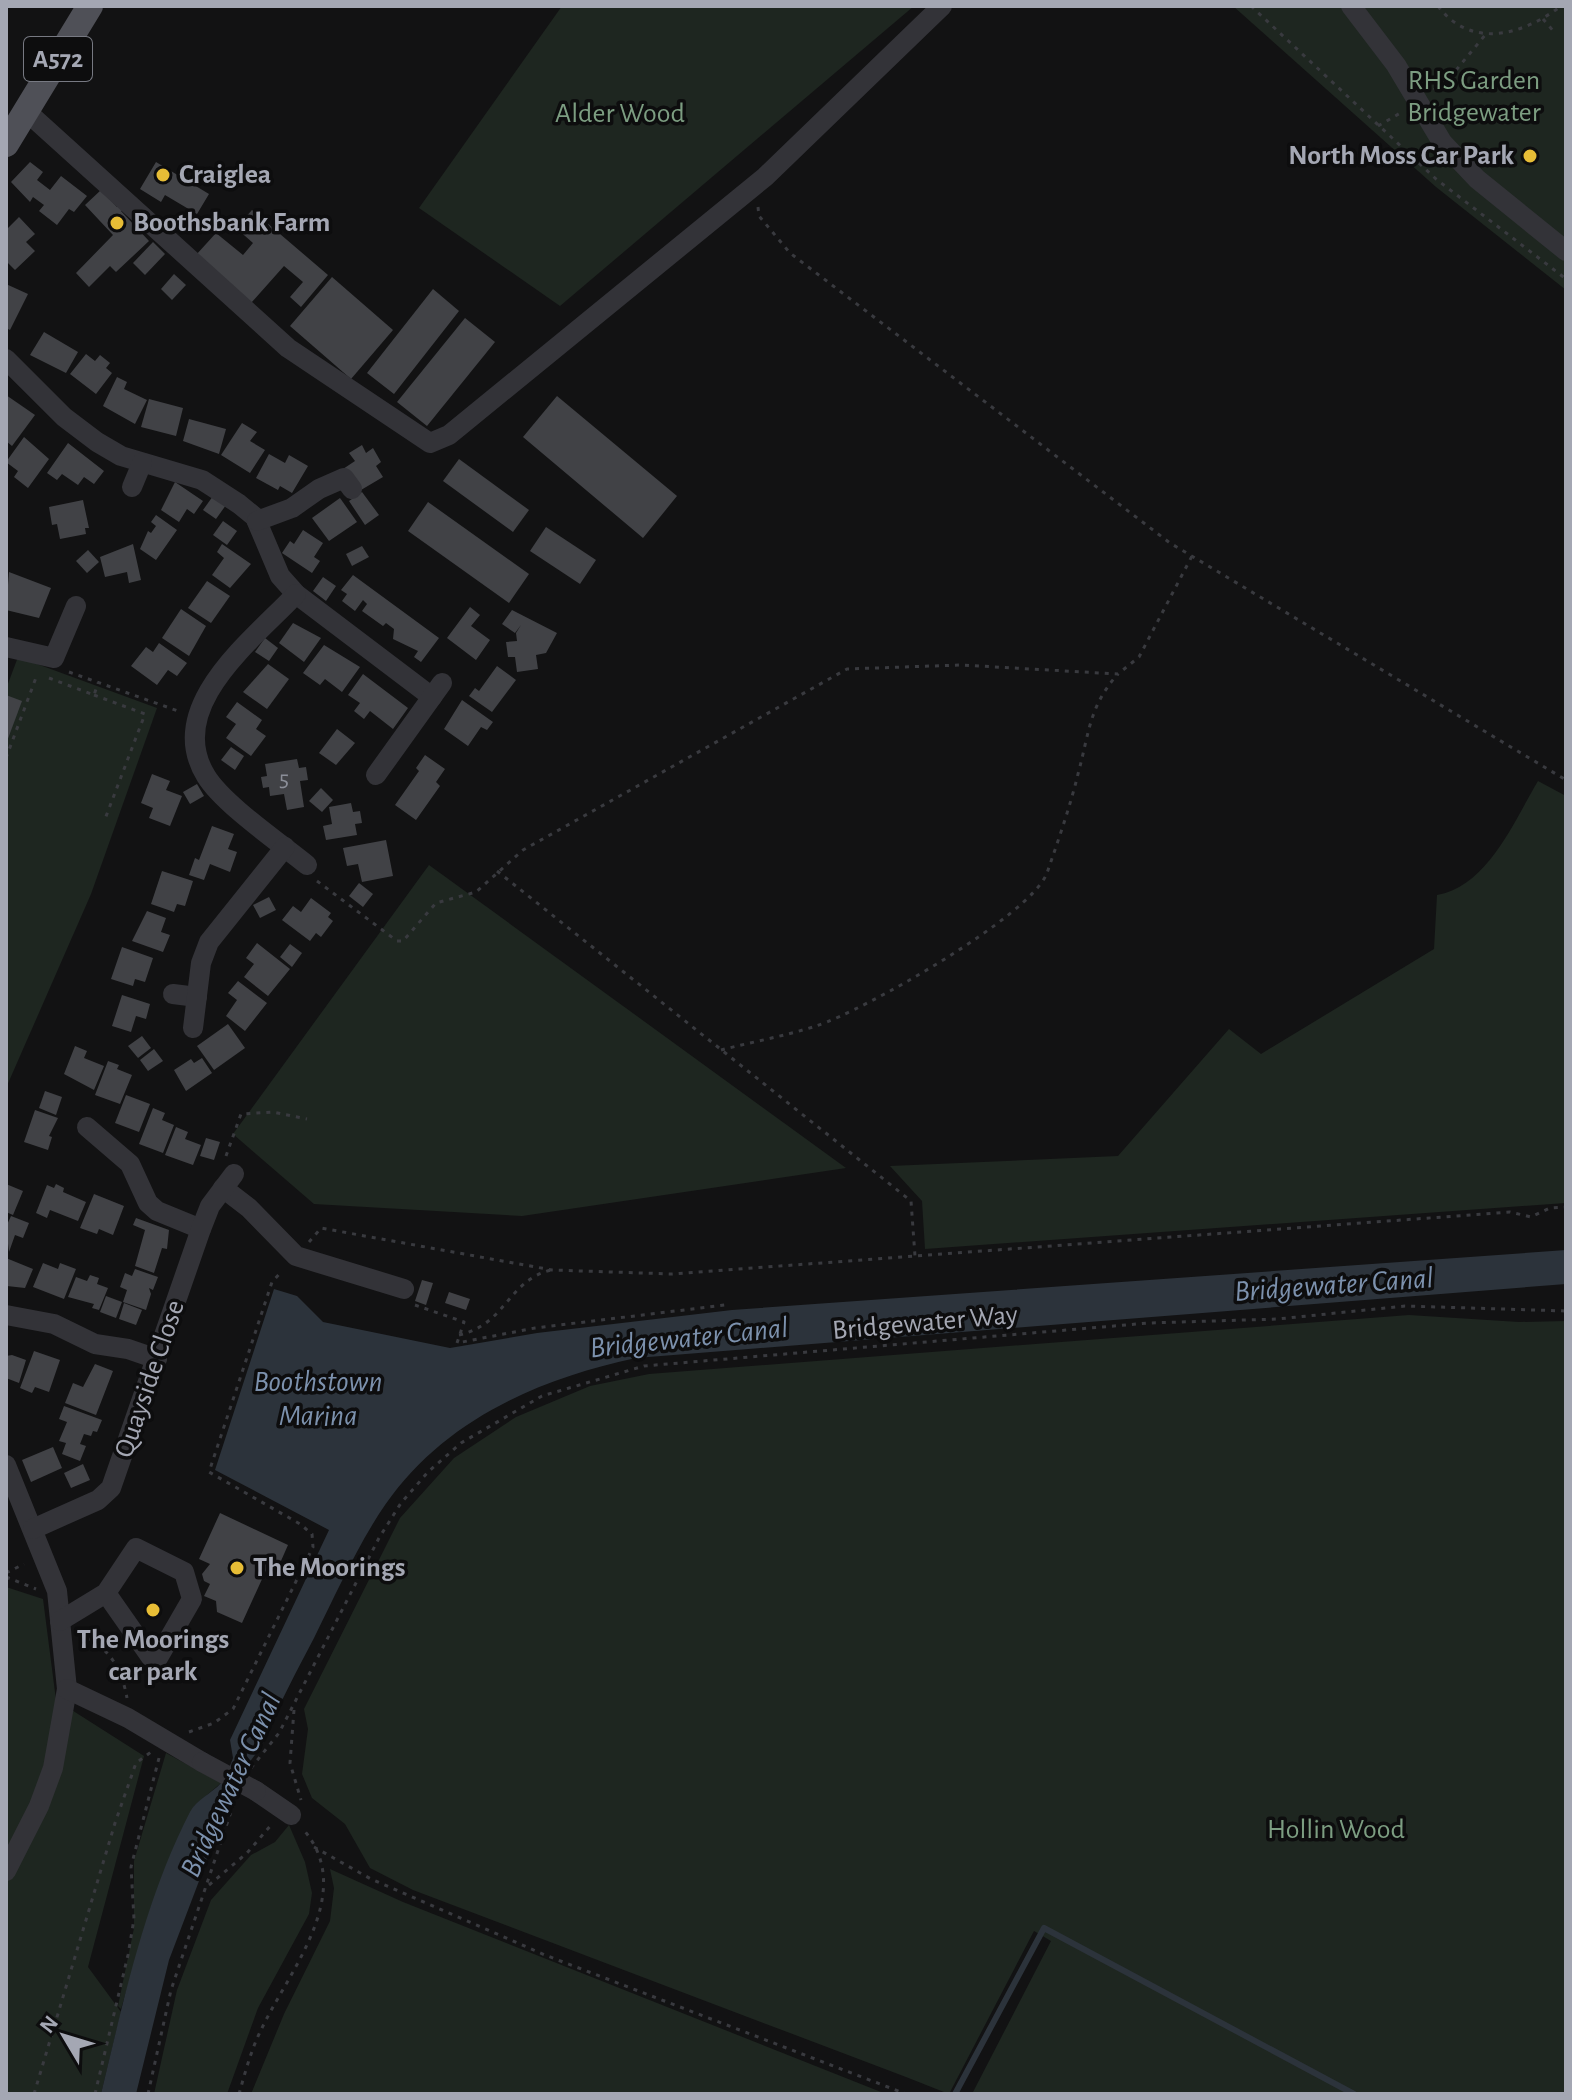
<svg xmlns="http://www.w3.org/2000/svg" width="1572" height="2100" viewBox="0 0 1572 2100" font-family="'Alegreya Sans',sans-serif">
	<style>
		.green { fill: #1e2620 }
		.water { fill: #2c333b }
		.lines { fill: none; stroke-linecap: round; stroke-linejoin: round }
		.stream { stroke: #2c333b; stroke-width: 6 }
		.building { fill: #414246 }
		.path { stroke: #393a3f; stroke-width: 3; stroke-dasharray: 4 6; stroke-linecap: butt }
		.minor { stroke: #333338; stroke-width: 20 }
		.major { stroke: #4f5057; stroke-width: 26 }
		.minor-bridge { stroke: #333338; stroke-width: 20 }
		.poi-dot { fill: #e7bd36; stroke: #0d0d0e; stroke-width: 3 }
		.labels { text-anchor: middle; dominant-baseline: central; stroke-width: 7; stroke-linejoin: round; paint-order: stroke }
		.number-label { font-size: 24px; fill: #8b8e98 }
		.shield { fill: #0d0d0e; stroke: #777982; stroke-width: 2 }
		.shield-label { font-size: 26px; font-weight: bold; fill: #a4a7b3 }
		.park-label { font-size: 28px; fill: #7c9d81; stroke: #0d0d0e }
		.poi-label { font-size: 28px; font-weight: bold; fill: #a4a7b3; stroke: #0d0d0e; text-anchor: start }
		.street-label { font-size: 28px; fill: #a4a7b3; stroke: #0d0d0e }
		.water-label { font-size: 30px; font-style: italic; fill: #7c91ad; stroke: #0d0d0e }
	</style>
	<rect width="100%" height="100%" fill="#121213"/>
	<g class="green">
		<path d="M562,6H914L560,306L419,208Z"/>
		<path d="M1233,6H1566V290L1436,187Z"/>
		<path d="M18,657L157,708L91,894L6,1088V689Z"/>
		<path d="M1538,781L1566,796V1203L925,1249L922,1201L890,1166L1118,1156L1229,1029L1261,1054L1434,949L1437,895C1488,886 1514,821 1538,781Z"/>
		<path d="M429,865L846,1168L522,1216L314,1204L233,1134Z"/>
		<path d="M1409,1315L1519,1322L1566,1321V2094H972L1051,1941L1034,1931L949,2094L906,2077L413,1890L370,1868L345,1824L312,1798L302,1774L308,1729L304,1709L400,1518L454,1458L516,1417L590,1386L649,1374Z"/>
		<path d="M6,1587L43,1599L56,1700L144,1756L88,1967L121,2012L101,2094H6Z"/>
		<path d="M166,1753L221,1783L195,1805L175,1848L151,1907L121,2009L118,2006L134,1928V1861Z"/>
		<path d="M289,1825L305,1862L312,1893L309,1914L258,2008L227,2094H154L177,1990L211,1900L251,1855L275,1842Z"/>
		<path d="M330,1869L403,1902L886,2094H251L284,2014L330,1921L334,1888Z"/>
	</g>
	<g class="water">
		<path d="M1566,1250V1284L636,1358C538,1379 444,1420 385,1505C357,1546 336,1594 314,1638C297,1671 279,1703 266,1737C260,1751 247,1763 240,1777L228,1771L233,1758L230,1740L329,1530L215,1470L274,1289L297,1296L323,1322L450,1348L537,1333L732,1310Z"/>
		<path d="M221,1783L234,1789L169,1960L136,2094H101C124,1999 145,1899 190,1812C196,1800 212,1793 221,1783Z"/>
	</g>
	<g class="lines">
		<path class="stream" d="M955,2094L1044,1928L1354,2094"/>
	</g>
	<g class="building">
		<path d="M30,162L43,172L37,180L50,190L61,176L87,196L74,212L69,209L57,225L39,211L44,205L33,197L30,202L11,182Z"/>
		<path d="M156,162L209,194L197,214L165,195L161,202L140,189Z"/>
		<path d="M101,190L117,207L120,204L124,209L121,211L149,241L116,272L110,266L89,287L76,273L113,235L85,205Z"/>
		<path d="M252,210L328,275L301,307L290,297L303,282L284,266L251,303L196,255L216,233L243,255L253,243L236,228Z"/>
		<path d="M19,217L35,234L26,242L35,251L15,270L6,261V230Z"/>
		<path d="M153,242L165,254L145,275L133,263Z"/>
		<path d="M174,274L186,285L172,300L161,289Z"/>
		<path d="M332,277L393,330L351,379L290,326Z"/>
		<path d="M6,284L28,294L10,330L6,328Z"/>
		<path d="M433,289L459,311L394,394L367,373Z"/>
		<path d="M465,318L495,342L427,426L397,402Z"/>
		<path d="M44,332L78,352L66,373L30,355Z"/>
		<path d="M86,354L95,361L100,355L110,363L106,368L112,373L96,394L70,374Z"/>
		<path d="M117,377L127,382L124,389L147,400L135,424L103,406Z"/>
		<path d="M6,395L35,415L12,446L6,441Z"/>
		<path d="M557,396L677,496L643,538L523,437Z"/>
		<path d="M149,399L183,408L176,436L141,427Z"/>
		<path d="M189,419L226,429L219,454L183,441Z"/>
		<path d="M242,423L257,432L250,441L265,450L250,473L221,455Z"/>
		<path d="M24,437L49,459L28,488L14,477L18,471L6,462Z"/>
		<path d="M68,443L104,471L94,484L84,477L78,485L62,474L57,480L47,473Z"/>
		<path d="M362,445L366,453L373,448L381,462L376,466L383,477L361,490L343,469L355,461L349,453Z"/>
		<path d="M269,454L285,463L289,455L308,466L292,493L280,486L278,490L256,478Z"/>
		<path d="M459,459L529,510L513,532L443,481Z"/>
		<path d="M175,482L203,501L194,514L187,509L179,522L161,510Z"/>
		<path d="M362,492L379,515L365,525L349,501Z"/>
		<path d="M213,496L226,505L216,519L203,510Z"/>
		<path d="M340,498L357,522L329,541L312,518Z"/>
		<path d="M83,500L89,528H85L86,534L60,539L57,524L52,525L49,507Z"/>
		<path d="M428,502L529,574L509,603L408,531Z"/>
		<path d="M156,515L177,530L156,560L140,549L148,531L151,533L156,526L151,522Z"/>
		<path d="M223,521L237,531L227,545L213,535Z"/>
		<path d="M546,527L596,560L580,584L530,551Z"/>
		<path d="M303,530L323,543L314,557L320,561L312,573L282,553L290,541L294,544Z"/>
		<path d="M133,544L141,580L129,583L127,572L105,577L100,557Z"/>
		<path d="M222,544L251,564L230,588L212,575L224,558L217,552Z"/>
		<path d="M362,546L369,557L352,566L346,554Z"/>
		<path d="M88,550L99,562L87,573L76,561Z"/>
		<path d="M9,572L51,588L39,618L6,610Z"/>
		<path d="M353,575L439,638L421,662L414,657L418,651L393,639L394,629L386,623L383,626L362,611L367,604L363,600L355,611L342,601L347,594L341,590Z"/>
		<path d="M323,577L336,586L326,601L313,591Z"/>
		<path d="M207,581L230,596L211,623L188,608Z"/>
		<path d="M470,607L480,615L471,626L490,640L476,660L447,638Z"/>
		<path d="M181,609L206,626L189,656L162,638Z"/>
		<path d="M512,610L557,633L546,653L536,655L538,669L517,672L515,657H508L506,642L517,641L516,633L521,625L515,633L502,624Z"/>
		<path d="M293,623L321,638L304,662L279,643Z"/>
		<path d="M265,638L278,648L269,661L255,652Z"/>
		<path d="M159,643L187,663L177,676L168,670L157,685L131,666L146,647L153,652Z"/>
		<path d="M324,645L360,667L342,692L325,679L320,685L303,673Z"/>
		<path d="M268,664L289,679L267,709L243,692Z"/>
		<path d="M497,666L516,680L492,712L469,696L475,688L479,691Z"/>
		<path d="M363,674L408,708L393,729L370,711L364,719L354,711L360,703L348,695Z"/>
		<path d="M6,695L22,701L6,744Z"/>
		<path d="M462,700L493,722L487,730L481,727L468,746L444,729Z"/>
		<path d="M237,702L262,720L256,729L266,736L251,756L226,738L236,724L226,717Z"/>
		<path d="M337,729L355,743L336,765L319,753Z"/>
		<path d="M231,747L244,756L235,770L221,760Z"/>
		<path d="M425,755L445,769L436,782L440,786L416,820L395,805L419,771L416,768Z"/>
		<path d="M297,759L299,768L306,767L308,780L300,781L304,807L287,810L284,794L270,796L269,787L263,788L261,777L267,776L265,764Z"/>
		<path d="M152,774L170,781L166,790L182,796L170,826L149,818L153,808L141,803Z"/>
		<path d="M197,784L204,796L190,804L183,792Z"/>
		<path d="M321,788L333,800L322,812L309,801Z"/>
		<path d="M351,803L353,812L360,811L362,823L355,824L357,835L326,840L323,826L332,824L329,807Z"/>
		<path d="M212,826L234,834L228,849L237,852L230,872L210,864L204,880L189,875L195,858L199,860Z"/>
		<path d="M386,840L393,876L362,882L358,864L347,866L343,848Z"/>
		<path d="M162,871L193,881L185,906L177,904L174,912L151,904Z"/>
		<path d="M359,883L373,894L363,907L349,896Z"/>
		<path d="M269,897L276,910L260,918L253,905Z"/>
		<path d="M311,898L331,913L328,917L333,921L321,937L316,933L310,941L282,920L293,906L301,912Z"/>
		<path d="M147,911L166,918L161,932L170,935L163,952L132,941Z"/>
		<path d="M257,943L290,969L268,996L244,977L254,964L246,958Z"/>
		<path d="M290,944L302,953L292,967L280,957Z"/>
		<path d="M122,947L153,958L145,982L135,979L133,986L111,979Z"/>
		<path d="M238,981L267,1003L245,1031L226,1016L237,1000L228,993Z"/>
		<path d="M122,995L150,1004L146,1019L136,1016L131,1032L112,1026Z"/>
		<path d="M228,1024L245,1048L214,1070L197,1046Z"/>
		<path d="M142,1036L151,1048L138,1058L128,1046Z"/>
		<path d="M75,1046L87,1051L84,1058L104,1066L94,1090L64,1074Z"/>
		<path d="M154,1049L163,1061L148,1071L140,1060Z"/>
		<path d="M202,1058L212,1073L186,1091L174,1070L191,1059L194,1063Z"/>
		<path d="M108,1061L119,1065L117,1069L132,1075L120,1104L95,1095Z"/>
		<path d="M45,1091L62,1097L56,1115L39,1108Z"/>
		<path d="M126,1095L150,1104L139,1132L115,1123Z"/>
		<path d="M153,1108L165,1113L162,1120L174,1125L163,1153L139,1144Z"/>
		<path d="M35,1110L58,1118L49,1136L52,1137L48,1150L24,1142Z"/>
		<path d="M176,1127L188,1132L185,1139L201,1145L193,1165L165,1155Z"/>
		<path d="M206,1138L220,1142L214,1160L200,1156Z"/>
		<path d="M6,1184L23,1191L13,1215L6,1212Z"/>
		<path d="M56,1184L64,1188L63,1192L86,1202L78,1221L50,1210L47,1218L36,1213L47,1185L54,1188Z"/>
		<path d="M94,1194L124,1206L113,1235L99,1229L97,1234L80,1228Z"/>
		<path d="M11,1216L29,1223L23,1238L15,1235L9,1252L6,1227Z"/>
		<path d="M136,1218L169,1230L167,1249L162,1248L154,1273L135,1266L145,1230L133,1225Z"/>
		<path d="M6,1258L33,1269L25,1288L7,1286Z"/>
		<path d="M43,1263L58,1269L60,1263L76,1269L64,1299L33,1287Z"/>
		<path d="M135,1269L158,1277L153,1290L149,1288L151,1294L146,1310L123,1302L127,1290L120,1287L125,1273L132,1276Z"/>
		<path d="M90,1275L99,1278L97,1284L108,1288L99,1310L92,1308L94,1304L68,1297L76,1277L87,1281Z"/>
		<path d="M422,1280L433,1283L426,1305L415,1301Z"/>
		<path d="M449,1292L470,1299L466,1310L445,1303Z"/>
		<path d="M106,1296L122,1302L116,1318L100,1312Z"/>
		<path d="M124,1303L142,1310L136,1325L119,1319Z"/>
		<path d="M34,1351L60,1360L49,1392L35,1387L32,1393L20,1388Z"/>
		<path d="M12,1355L26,1360L19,1383L6,1378V1356Z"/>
		<path d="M95,1364L113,1371L96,1415L65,1403L73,1383L83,1387Z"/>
		<path d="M64,1406L102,1420L97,1432L93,1431L91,1436L84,1434L80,1444L86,1446L80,1461L62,1454L66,1443L59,1441L67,1422L59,1419Z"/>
		<path d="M53,1447L62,1468L31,1482L22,1460Z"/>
		<path d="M83,1464L90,1480L71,1488L64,1473Z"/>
		<path d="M220,1513L288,1545L277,1570L268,1566L242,1623L217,1612L216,1601L204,1596L210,1584L204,1581L202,1574L210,1564L199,1559Z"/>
	</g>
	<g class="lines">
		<g class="path">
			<path d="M1251,6L1436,179L1566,279"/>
			<path d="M1438,6C1471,50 1523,35 1561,6"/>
			<path d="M1543,19L1555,33"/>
			<path d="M1434,90L1452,75L1486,34"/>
			<path d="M1378,126L1402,112"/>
			<path d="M758,207L759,216L790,253L1170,543L1566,780"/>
			<path d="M69,672L178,711"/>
			<path d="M49,678L94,695L98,683"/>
			<path d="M94,695L145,714L105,819"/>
			<path d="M6,758L37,675"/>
			<path d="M497,871L911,1201L915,1256"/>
			<path d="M317,881L397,941H403L436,903L476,892L523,850L847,669L961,665L1118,674L1139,657L1192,556"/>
			<path d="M721,1050C752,1042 785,1036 816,1026C863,1011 1031,916 1047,873C1058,841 1070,807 1078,774C1089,734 1089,706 1118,674"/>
			<path d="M226,1156L241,1114L273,1112L307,1119"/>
			<path d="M309,1242L321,1228L552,1270L672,1274L1510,1212L1531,1217L1550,1208L1566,1207"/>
			<path d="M415,1305L464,1322L457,1343L535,1328L725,1305"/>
			<path d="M459,1335C507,1324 507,1281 551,1270"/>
			<path d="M6,1573L24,1564"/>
			<path d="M6,1577L36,1589"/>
			<path d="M80,1634C109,1648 121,1666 127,1698"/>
			<path d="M294,1710L290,1763L301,1800"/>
			<path d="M189,1732L214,1723L233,1709L313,1547L312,1534L300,1524L209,1472L272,1282L282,1271"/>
			<path d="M251,1768L279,1733L379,1538L401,1503L428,1472L461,1443L542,1396L644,1366L1149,1323L1278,1319L1405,1306L1566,1311"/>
			<path d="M314,1847L371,1879L545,1955L906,2094"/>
			<path d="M209,1885L247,1853L272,1824"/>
			<path d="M34,2094L115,1823L136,1763L151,1752"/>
			<path d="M95,2094L128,1955L134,1919L131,1867L159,1758"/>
			<path d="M148,2094L171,1990L235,1800"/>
			<path d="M239,2094C245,2073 251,2050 261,2030C288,1972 359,1891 302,1828"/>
		</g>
		<g class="minor">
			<path d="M1351,6L1396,65L1442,142L1477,179L1566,251"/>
			<path d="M26,111L288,348L430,443L449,435L765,177L942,6"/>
			<path d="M6,359L64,417L97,442L121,456L202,480L239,504L255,517L280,576L296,594L432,697"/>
			<path d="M132,487L142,463"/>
			<path d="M257,521L292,508L319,489L344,478L352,489"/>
			<path d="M296,594C254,639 163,706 206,776C223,804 280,843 307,865"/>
			<path d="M6,647L54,658L76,606"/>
			<path d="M376,775L442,683"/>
			<path d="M173,994L197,997"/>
			<path d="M193,1028L201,963L209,942L285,847"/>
			<path d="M87,1127L130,1164L148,1203L157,1211L201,1229"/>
			<path d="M223,1188L249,1208L296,1256L404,1289"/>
			<path d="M6,1315L54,1324L95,1344L128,1349L157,1359"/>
			<path d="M6,1465L57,1591L67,1689L53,1768L39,1806L6,1871"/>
			<path d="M33,1529L98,1500L111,1488L201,1229L210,1206L234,1174"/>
			<path d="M60,1621L106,1593L136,1548L184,1572L192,1599L155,1663L106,1593"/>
			<path d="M67,1689L128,1718L202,1762"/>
			<path d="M256,1791L291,1815"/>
		</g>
		<path class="major" d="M6,144L90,6"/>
		<path class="minor-bridge" d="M202,1762L256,1791"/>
	</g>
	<g class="poi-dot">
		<circle cx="1530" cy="156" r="8"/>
		<circle cx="163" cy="175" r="8"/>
		<circle cx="117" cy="223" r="8"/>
		<circle cx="237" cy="1568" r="8"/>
		<circle cx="153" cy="1610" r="8"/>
	</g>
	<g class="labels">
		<g class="number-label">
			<text x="284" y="779">5</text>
		</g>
		<rect class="shield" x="24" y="37" width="68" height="44" rx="6"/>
		<g class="shield-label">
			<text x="58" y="59">A572</text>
		</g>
		<g class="park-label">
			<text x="1474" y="81">RHS Garden<tspan x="1474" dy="32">Bridgewater</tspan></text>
			<text x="620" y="114">Alder Wood</text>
			<text x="1336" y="1830">Hollin Wood</text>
		</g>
		<g class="poi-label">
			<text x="1514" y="156" text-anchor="end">North Moss Car Park</text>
			<text x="179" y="175">Craiglea</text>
			<text x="133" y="223">Boothsbank Farm</text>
			<text x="253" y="1568">The Moorings</text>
			<text x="153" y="1640" text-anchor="middle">The Moorings<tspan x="153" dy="32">car park</tspan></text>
		</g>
		<g class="street-label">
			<text transform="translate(925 1323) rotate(-5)">Bridgewater Way</text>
			<text transform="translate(150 1379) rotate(-71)">Quayside Close</text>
		</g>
		<g class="water-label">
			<text transform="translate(1334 1285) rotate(-4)">Bridgewater Canal</text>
			<text transform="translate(689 1338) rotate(-6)">Bridgewater Canal</text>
			<text x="318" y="1382">Boothstown<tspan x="318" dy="34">Marina</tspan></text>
			<text transform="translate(231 1785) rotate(-65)">Bridgewater Canal</text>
		</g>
	</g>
	<rect width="1572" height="2100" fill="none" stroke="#a4a7b3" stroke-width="16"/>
	<g transform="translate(64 2036) rotate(308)" stroke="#0d0d0e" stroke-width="6" paint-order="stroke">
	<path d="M0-6L14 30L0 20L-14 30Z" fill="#a4a7b3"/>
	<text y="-12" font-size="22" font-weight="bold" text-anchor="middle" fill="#a4a7b3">N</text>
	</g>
</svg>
